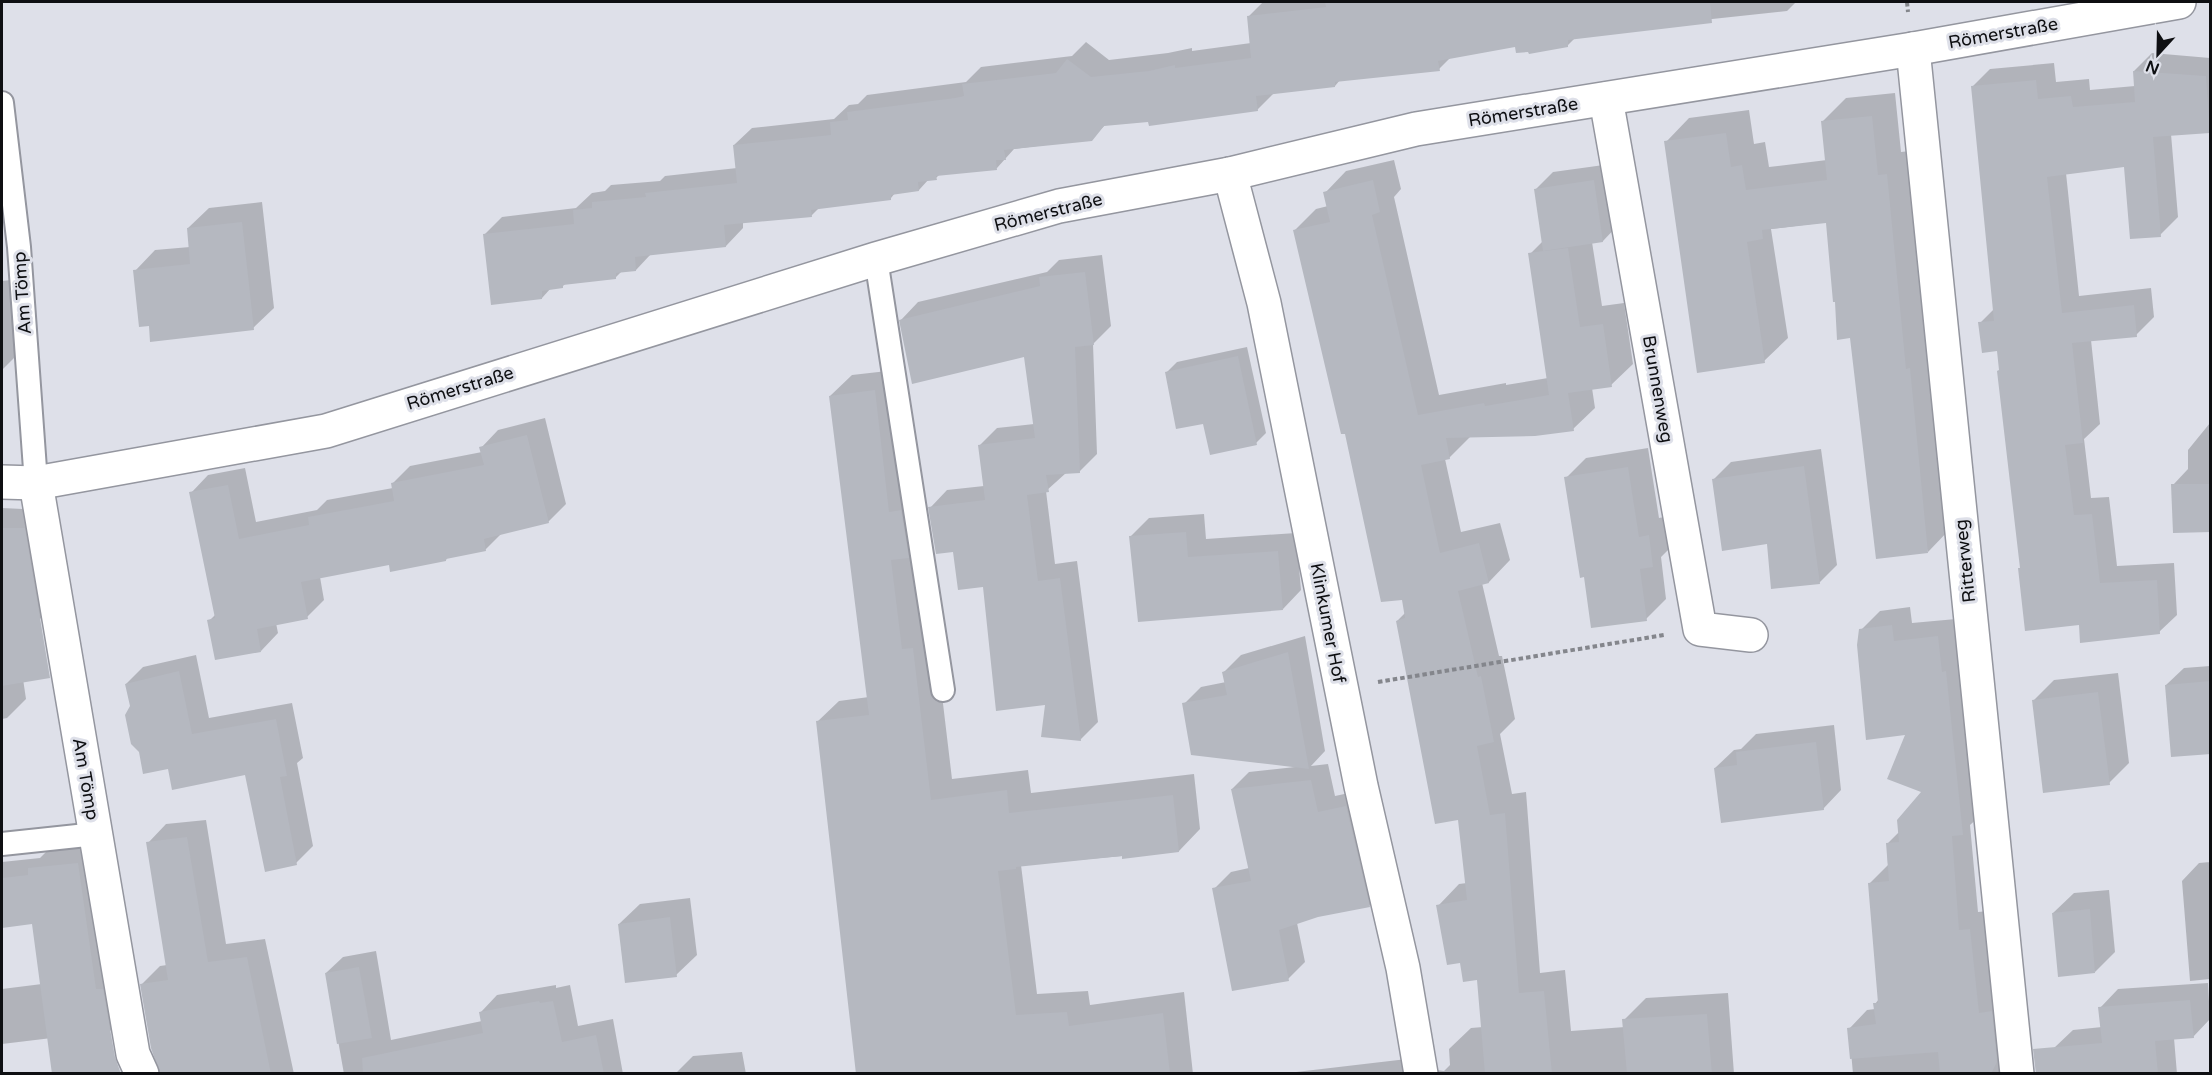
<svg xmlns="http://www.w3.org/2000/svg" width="2212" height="1075" viewBox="0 0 2212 1075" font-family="'Varela Round',sans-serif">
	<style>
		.shadow { fill: #0003 }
		.building { fill: #b5b8c0 }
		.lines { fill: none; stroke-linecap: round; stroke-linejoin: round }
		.service-casing { stroke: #94969f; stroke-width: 26 }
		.minor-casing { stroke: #94969f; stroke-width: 36 }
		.path { stroke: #84868c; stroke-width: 4; stroke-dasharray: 4.5 3; stroke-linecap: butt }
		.service { stroke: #fff; stroke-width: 22 }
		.minor { stroke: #fff; stroke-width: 33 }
		.labels { text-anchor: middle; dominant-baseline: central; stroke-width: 6; stroke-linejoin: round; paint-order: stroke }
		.street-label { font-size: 18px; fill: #0e0f12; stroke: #dee0e9 }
	</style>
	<rect width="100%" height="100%" fill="#dee0e9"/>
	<g class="shadow">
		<path d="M1263,2H1796L1787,11L1675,23L1575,38L1568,45H1517L1450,58L1439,69L1340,80L1335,86L1274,93L1257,110L1106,124L1091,139L1014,149L997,168L940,174L936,178L929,179L919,190L895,193L891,198L819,208L811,216L743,222V228L726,246L651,254L636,270L622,271L616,277L566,283L562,287L551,288L542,298L484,235L502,217L576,208L592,193L605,191L611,185L660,181L665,176L737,168L734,145L752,128L834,119L849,105L858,104L867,95L966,82L981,67L1072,56L1086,42L1109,60L1168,53L1192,48V51L1251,43L1248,17Z"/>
		<path d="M2152,53L2210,58V130L2171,134L2178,217L2160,235L2125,165L2066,173L2079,296L2151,288L2154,317L2136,335L2091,340L2100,424L2084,439L2091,498L2109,497L2117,566L2174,563L2177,615L2159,632L2022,567L1998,349L1980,323L1994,309L1972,87L1990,69L2054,63L2056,82L2089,79L2090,90L2135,86L2134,71Z"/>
		<path d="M1895,93L1901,152L1910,151L1951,528L1928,552L1851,337L1827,222L1771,229L1788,338L1764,361L1666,142L1689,118L1749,110L1754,144L1765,142L1769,167L1827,160L1822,122L1846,98Z"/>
		<path d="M1394,160L1401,189L1394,197L1439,395L1506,383V385L1548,378L1530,254L1543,241L1536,189L1553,172L1611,164L1620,223L1603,241L1592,242L1602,306L1624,303L1633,364L1611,385L1592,388L1595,408L1573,429L1471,436L1449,458L1445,459L1461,532L1500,523L1510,560L1489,582L1482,583L1499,656H1502L1515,719L1500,734L1512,794L1526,792L1540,973L1565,970L1571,1031L1625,1027L1624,1020L1646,998L1728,993L1734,1074H1279L1424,1057L1436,1070L1444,1071L1450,1065L1449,1049L1471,1028L1483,1027L1478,978L1461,961L1438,906L1459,884L1467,883L1459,819L1397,621L1406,612L1403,598L1346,432L1294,231L1316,209L1328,206L1325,193L1346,171Z"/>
		<path d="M262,202L274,308L253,328L150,324L135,271L155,250L190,247L188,228L209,208Z"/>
		<path d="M1102,255L1111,326L1093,344L1097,454L1079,472L1066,473L1046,491L1055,564L1077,561L1098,722L1080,740L1047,703L985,586L954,551L930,508L947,490L984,486L979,446L997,428L1034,424L1025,355L901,320L918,302L1047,272L1059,260Z"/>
		<path d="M11,280L20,352L2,370V281Z"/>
		<path d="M1247,347L1266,433L1256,443L1205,422L1167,372L1177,362Z"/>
		<path d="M896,370L934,628L952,779L1028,770L1031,793L1194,774L1200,829L1179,851L1021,865L1037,994L1088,991L1090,1005L1184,992L1193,1074H858L817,722L839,701L869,697L830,396L852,375Z"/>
		<path d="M545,418L566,504L548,522L502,533L485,550L448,557L446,560L390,564L320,577L324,600L307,617L276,623L278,633L261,651L209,621L216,614L191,493L208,475L245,468L256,522L317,510L327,500L393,488V483L410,466L482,452L481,448L498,430Z"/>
		<path d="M2210,423V531L2173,485L2188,469V450Z"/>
		<path d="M1648,448L1659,518L1669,516L1673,545L1661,557L1666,599L1646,619L1585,576L1566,478L1586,458Z"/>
		<path d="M1821,449L1837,565L1819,583L1768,543L1713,480L1731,462Z"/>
		<path d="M2,508L44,510L59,600L40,619L2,620Z"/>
		<path d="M1204,514L1206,539L1296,533L1301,590L1283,609L1130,537L1149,518Z"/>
		<path d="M1910,607L1912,623L1956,619L1981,815L1970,825L1978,912L1988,911L2011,1074H1853L1849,1029L1867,1010L1875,1009V1004L1879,999L1869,884L1888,865L1887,844L1900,831L1923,792L1907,733L1861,630L1880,611Z"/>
		<path d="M1305,636L1325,751L1311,766L1328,764L1335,796L1363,790L1386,889L1369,906L1318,916L1297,923L1305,962L1288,979L1214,889L1231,872L1249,868L1232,789L1249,772L1295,767L1184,704L1201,687L1226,682L1224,672L1241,655Z"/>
		<path d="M19,652L26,699L7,718L2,719V655Z"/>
		<path d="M196,655L209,718L292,703L303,758L297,763L313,846L296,863L246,773L169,767L131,706L126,684L143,667Z"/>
		<path d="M2210,666V753L2166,685L2184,668Z"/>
		<path d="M2118,673L2129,763L2109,783L2033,701L2054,680Z"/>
		<path d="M1834,725L1841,790L1823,809L1715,768L1734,750L1741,749L1756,734Z"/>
		<path d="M206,820L226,944L265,939L294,1074H165L142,984L160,966L167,965L148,843L166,824Z"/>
		<path d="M96,845L128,1013L110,1031L2,1044V989L42,984L33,923L2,927V862L40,858L48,850Z"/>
		<path d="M2210,860V979L2190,981L2182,881L2199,863L2210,862Z"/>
		<path d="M2109,890L2115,952L2095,972L2053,913L2074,893Z"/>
		<path d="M690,898L697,955L676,975L619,924L640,904Z"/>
		<path d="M376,951L391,1040L482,1021L481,1012L497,995L556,985V988L570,985L578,1026L613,1019L623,1074H344L326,973L343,957Z"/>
		<path d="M2208,983L2210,1019L2193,1037L2174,1038L2177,1074H2057L2054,1048L2073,1030L2102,1027L2100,1008L2118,989Z"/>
		<path d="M742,1052L746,1074H666L677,1072L693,1056Z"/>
	</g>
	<g class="building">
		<path d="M1325,2H1710L1712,23L1568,40V47L1529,54L1528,52L1516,53L1515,47L1438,61L1440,71L1335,82V87L1256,96L1258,111L1149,126L1148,122L1104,126L1092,141L1004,150L1006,160H996L997,170L936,176L937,180L918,182L919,191L891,195V200L811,210L812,217L724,225L726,247L635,257L636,271L616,273V279L563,285V288L542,291V299L491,305L483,234L574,224L573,210L592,208V202L646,197L645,193L737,183L733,145L831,135L830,122L848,120L847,112L955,98L964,96L962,84L1056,73L1067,59L1091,77L1149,71L1175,65V68L1251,58L1247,16L1326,7Z"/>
		<path d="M2133,71L2206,76L2210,133L2153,137L2161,237L2130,239L2124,167L2047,177L2062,313L2134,305L2137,337L2072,343L2083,443L2065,445L2074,515L2092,514L2100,583L2157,580L2160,634L2080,643L2079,625L2025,631L2018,568H2020L1997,371L1999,370L1997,351L1982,353L1978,322L1994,321L1971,86L2036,80L2038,99L2071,96L2073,107L2135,102Z"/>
		<path d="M1872,116L1878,175L1887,174L1906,369L1910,368L1928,553L1876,559L1850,338L1837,340L1835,302H1833L1826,223L1762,230L1763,239L1747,242L1765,363L1697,373L1664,141L1726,133L1731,167L1742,165L1746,190L1827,180L1821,121Z"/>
		<path d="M1373,180L1380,212L1372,215L1418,415L1484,403L1485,406L1549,395L1528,253L1568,248L1580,327L1603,324L1612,387L1568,393L1574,431L1535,436L1446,438L1450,459L1421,465L1440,553L1479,543L1489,583L1458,591L1478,677L1481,676L1494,742L1477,746L1490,815L1505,813L1519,993L1544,991L1552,1074H1485L1477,980L1463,982L1460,963L1447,965L1436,905L1467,900L1458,820L1435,824L1396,621L1405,618L1402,600L1381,602L1345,434H1341L1293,230L1330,222L1323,192Z"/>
		<path d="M1594,180L1603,242L1543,251L1534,189Z"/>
		<path d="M242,222L254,330L150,342L149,326L139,327L133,270L190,264L187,228Z"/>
		<path d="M1085,272L1094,345L1075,347L1080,473L1046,475L1049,492L1027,495L1038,581L1060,578L1081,741L1041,737L1045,705L996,711L983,587L958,590L953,552L936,554L928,507L985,500L978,445L1035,438L1024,357L912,384L899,320L1040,286L1039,277Z"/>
		<path d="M1238,356L1257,445L1210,455L1203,424L1176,429L1165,372Z"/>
		<path d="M875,390L889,512L901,510L909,558L891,560L902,649L913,648L931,800L1007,790L1009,813L1173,795L1179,852L1122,859V856L1016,867V869L998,871L1016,1015L1067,1012L1069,1026L1163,1013L1170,1074H856L816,721L869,715L829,396Z"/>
		<path d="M527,435L549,523L484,539L486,551L446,559V561L390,572L389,565L301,582L308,619L257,629L261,652L215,660L207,620L215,618L189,492L228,485L239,539L309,525L308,517L394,501L391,483L484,465L479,447Z"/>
		<path d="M1804,466L1820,584L1771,589L1767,544L1722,551L1712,479Z"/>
		<path d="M1628,467L1639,537L1649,535L1653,567L1640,569L1647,621L1591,628L1584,577L1580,578L1564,477Z"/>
		<path d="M2171,484H2211V532L2173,533Z"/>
		<path d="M2,528H25L50,678L2,686Z"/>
		<path d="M1186,532L1188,557L1278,551L1283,610L1138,622L1129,536Z"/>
		<path d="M1892,625L1894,641L1938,636L1942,672L1946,671L1963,835L1952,836L1959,930L1970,929L1979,1013L1992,1011L1997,1062L1991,1074H1940L1938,1052L1850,1059L1847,1028L1876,1024L1873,1003H1878L1868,883L1889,881L1886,843L1899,842L1897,820L1921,792L1887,779L1905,735L1866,740L1857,645L1859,629Z"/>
		<path d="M1288,652L1309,769L1191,755L1182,703L1227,695L1222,672Z"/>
		<path d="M179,671L192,734L276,719L287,776L280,777L297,865L265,872L245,775L172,790L168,769L143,774L139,752L131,744L125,715L130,706L125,684Z"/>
		<path d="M2211,681V754L2171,757L2165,685Z"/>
		<path d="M2098,692L2110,785L2043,793L2032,700Z"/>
		<path d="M1816,742L1824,810L1721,823L1714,768L1737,765L1736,752Z"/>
		<path d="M1311,780L1318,812L1346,806L1370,907L1318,917L1279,930L1289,981L1232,991L1212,888L1251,881L1231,789Z"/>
		<path d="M187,837L208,962L247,957L271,1074H160L151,1048L140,984L168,980L146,842Z"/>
		<path d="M78,863L96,989H103L115,1057L121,1074H52L32,924L2,928V878L28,875V868Z"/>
		<path d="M2090,909L2095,973L2058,977L2052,913Z"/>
		<path d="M670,917L677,977L625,983L618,924Z"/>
		<path d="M359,967L372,1038L337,1044L325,973Z"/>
		<path d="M2190,1000L2194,1038L2155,1041L2158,1074H2036L2033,1049L2102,1043L2098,1007Z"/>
		<path d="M539,1001L540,1003L553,1001L562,1042L596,1035L604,1074H363L362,1058L483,1033L479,1012Z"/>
		<path d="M1707,1014L1712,1074H1627L1622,1019Z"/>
	</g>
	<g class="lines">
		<defs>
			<g id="service">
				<path d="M2,103L19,247L36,483"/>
				<path d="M876,259L943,690"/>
				<path d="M2,844L96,834"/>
			</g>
			<g id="minor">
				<path d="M1913,49L2017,1074"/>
				<path d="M1606,99L1700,629L1751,635"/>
				<path d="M1230,174L1264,303L1361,786L1403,968L1421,1074"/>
				<path d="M2,482L36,483L326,431L876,259L1059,206L1230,174L1416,129L1913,49L2179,2"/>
				<path d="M36,483L133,1054L142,1074"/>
			</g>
		</defs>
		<use href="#service" class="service-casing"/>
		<use href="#minor" class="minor-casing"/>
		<g class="path">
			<path d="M1907,2L1908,12"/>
			<path d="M1378,682L1664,635"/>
		</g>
		<use href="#service" class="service"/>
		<use href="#minor" class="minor"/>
	</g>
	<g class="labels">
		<g class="street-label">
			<text transform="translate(2003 33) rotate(-10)">Römerstraße</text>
			<text transform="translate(1523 112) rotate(-9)">Römerstraße</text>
			<text transform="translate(1048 212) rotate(-14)">Römerstraße</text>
			<text transform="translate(22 293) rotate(-94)">Am Tömp</text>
			<text transform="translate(460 388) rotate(-17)">Römerstraße</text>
			<text transform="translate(1658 389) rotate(80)">Brunnenweg</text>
			<text transform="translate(1965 561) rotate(-96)">Ritterweg</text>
			<text transform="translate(1328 623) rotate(79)">Klinkumer Hof</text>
			<text transform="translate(86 779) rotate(80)">Am Tömp</text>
		</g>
	</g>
	<rect width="2212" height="1075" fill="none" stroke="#0e0f12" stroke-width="6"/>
	<g transform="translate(2158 54) rotate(202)" stroke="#dee0e9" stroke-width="4.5" paint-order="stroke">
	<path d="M0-4.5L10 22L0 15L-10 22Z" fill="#0e0f12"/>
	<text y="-9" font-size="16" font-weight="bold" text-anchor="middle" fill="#0e0f12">N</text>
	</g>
</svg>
